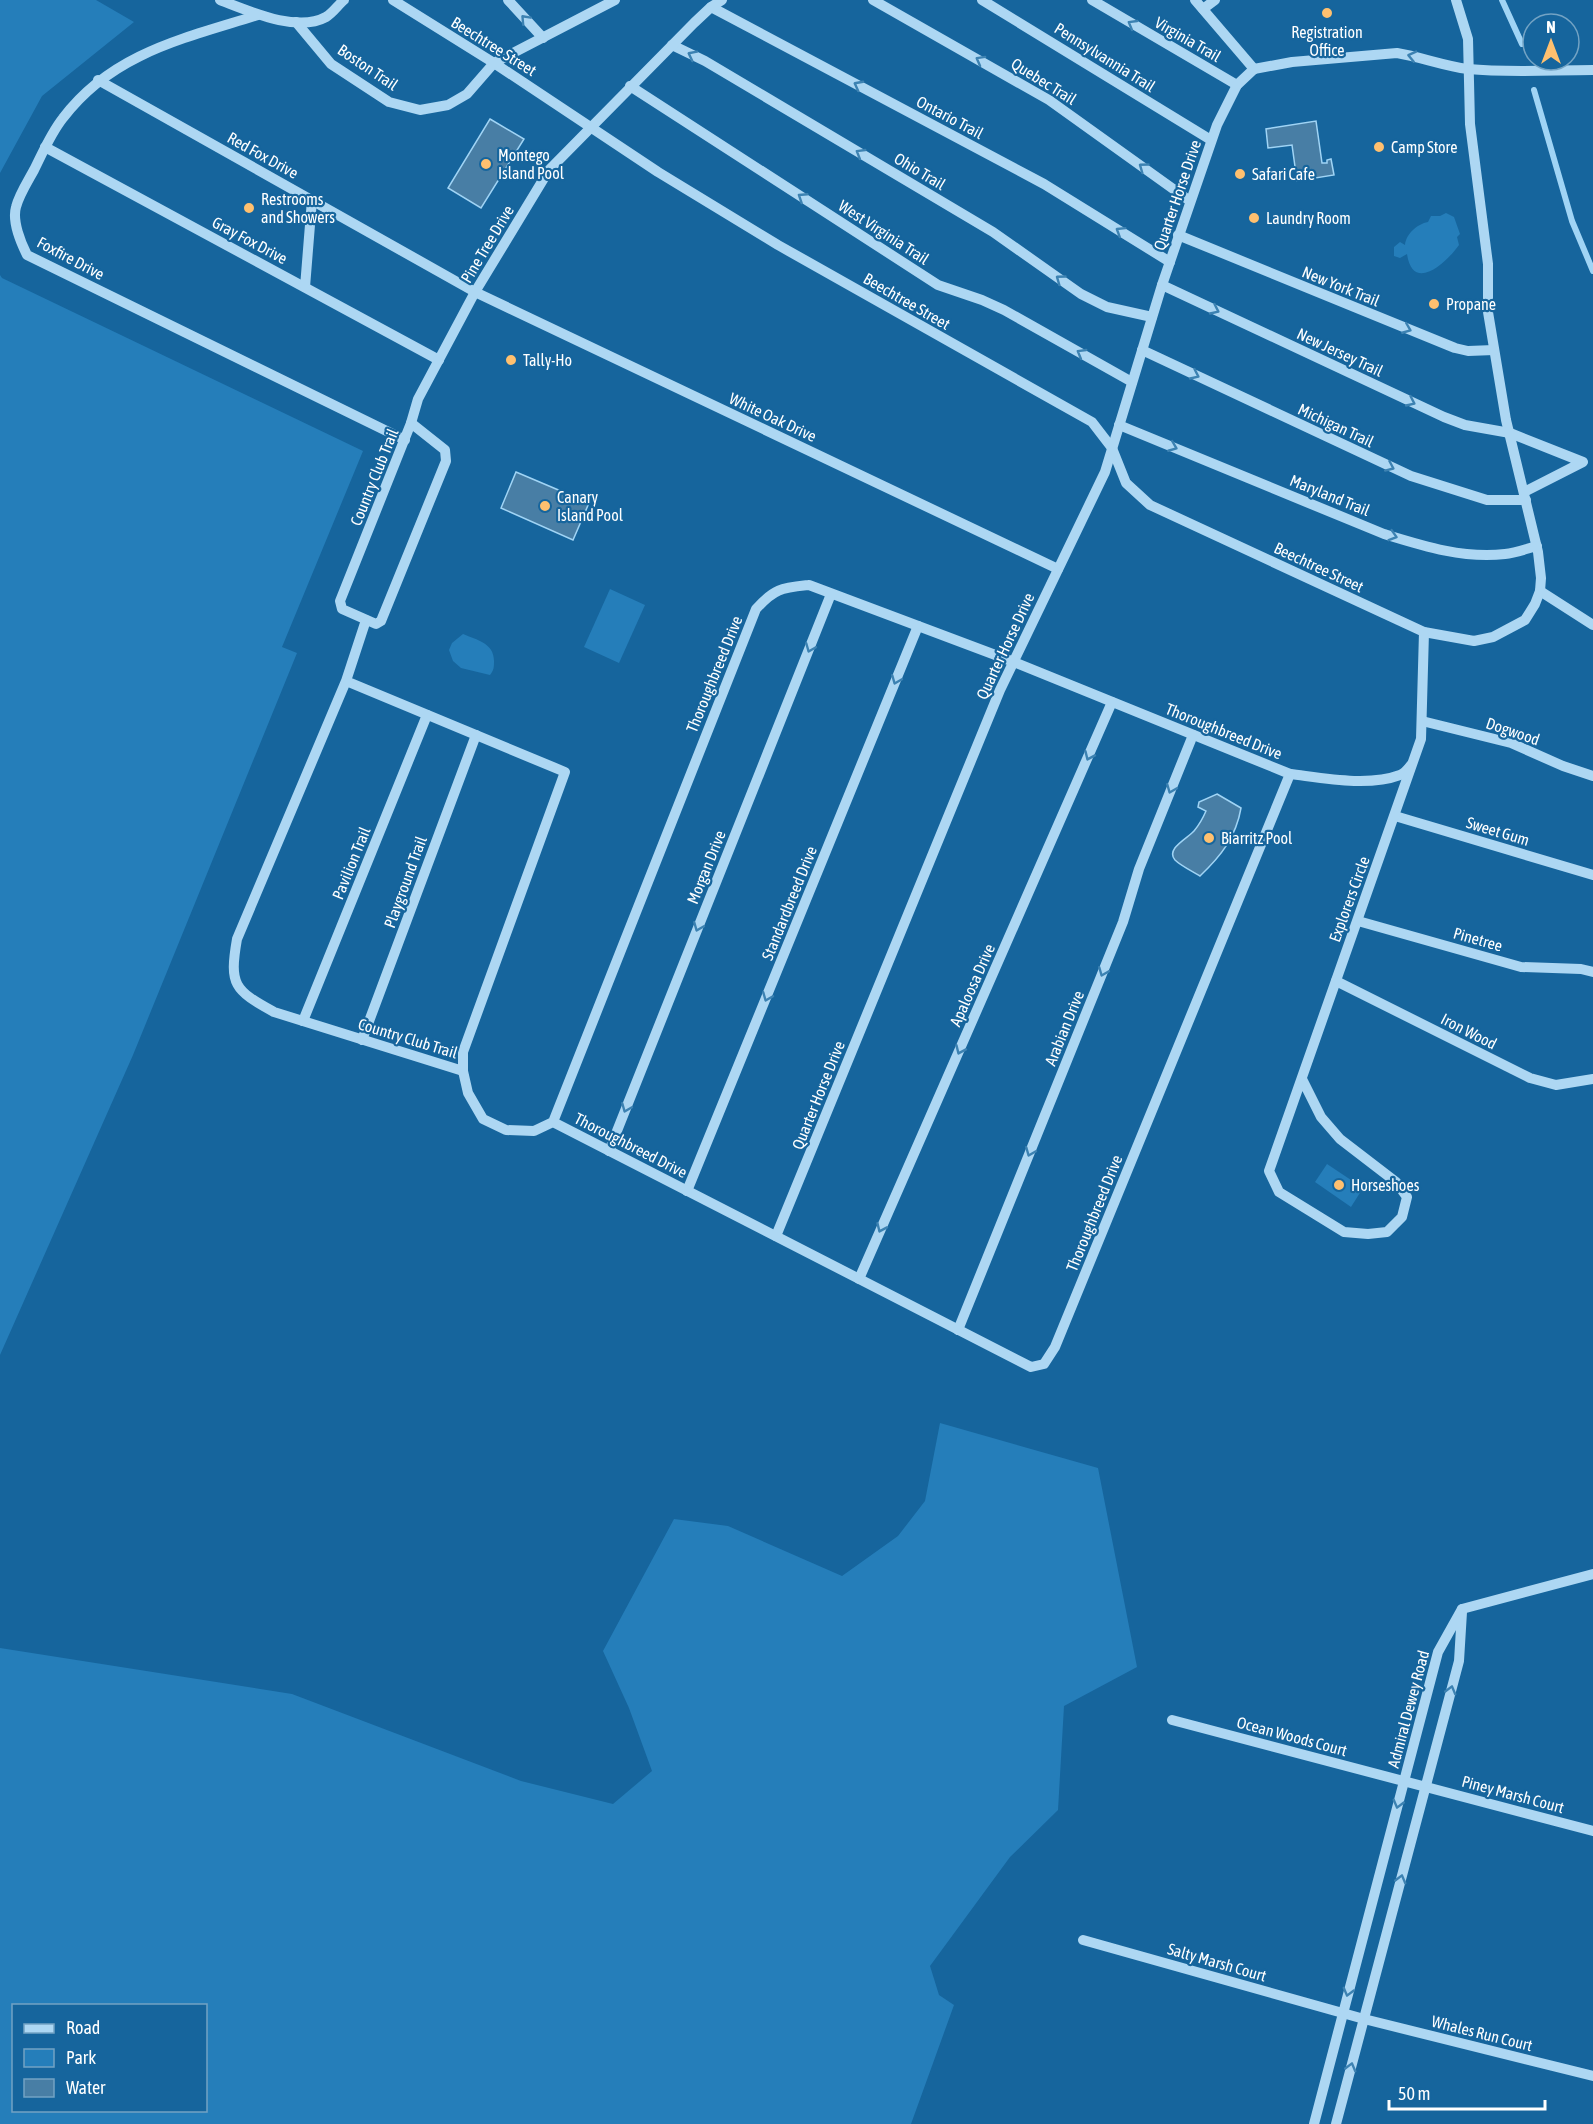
<svg xmlns="http://www.w3.org/2000/svg" width="1593" height="2124" viewBox="0 0 1593 2124" font-family="'Asap Condensed',sans-serif">
	<style>
		.green { fill: #257eba; fill-rule: evenodd }
		.water { fill: #487ea5; stroke: #a0d4f5; stroke-width: 1.5 }
		.lines { fill: none; stroke-linecap: round; stroke-linejoin: round }
		.stream { stroke: #a0d4f5; stroke-width: 6 }
		.minor { stroke: #add7f3; stroke-width: 10 }
		.oneway { stroke: #3c82b2 }
		.poi-dot { fill: #ffc06f; stroke: #16659d; stroke-width: 2 }
		.labels { text-anchor: middle; dominant-baseline: central; stroke-width: 4.5; stroke-linejoin: round; paint-order: stroke }
		.poi-label { font-size: 16px; fill: #fff; stroke: #16659d; text-anchor: start }
		.street-label { font-size: 16px; fill: #fff; stroke: #16659d }
	</style>
	<rect width="100%" height="100%" fill="#16659d"/>
	<g class="green">
		<path d="M0,0H96L134,22L42,96L0,173Z"/>
		<path d="M1446,213L1454,217L1460,234L1457,237L1459,245C1447,262 1413,294 1407,254L1400,258L1394,256V247L1400,242L1405,245C1406,234 1417,224 1428,222L1431,216H1440Z"/>
		<path d="M0,275L2,278L363,451L282,647L297,653L133,1055L0,1355Z"/>
		<path d="M610,589L645,605L619,663L584,647Z"/>
		<path d="M463,634C477,640 494,643 494,661C494,667 494,670 490,675L461,668L453,661L449,650L452,643Z"/>
		<path d="M1327,1164L1363,1188L1351,1207L1315,1182Z"/>
		<path d="M940,1423L1098,1468L1137,1667L1064,1706L1058,1810L1010,1857L930,1966L939,1995L954,2005L911,2124H0V1648L292,1694L521,1781L613,1804L652,1771L629,1708L603,1651L674,1519L728,1526L842,1576L898,1536L925,1501ZM14,2006H206V2110H14Z"/>
	</g>
	<g class="water">
		<path d="M490,119L524,139L481,208L448,188Z"/>
		<path d="M1316,121L1322,163H1327V160L1331,159L1334,175L1297,181L1292,145L1268,148L1266,129Z"/>
		<path d="M516,472L589,503L573,540L501,508Z"/>
		<path d="M1217,794L1241,808C1236,837 1221,856 1200,876C1192,871 1181,866 1175,860C1165,849 1188,838 1194,831C1199,825 1203,818 1206,811L1198,807L1199,802Z"/>
	</g>
	<g class="lines">
		<g class="stream">
			<path d="M1502,0L1522,44"/>
			<path d="M1534,90L1572,221L1593,271"/>
		</g>
		<g class="minor">
			<path d="M220,0C249,11 297,33 326,17C333,13 338,5 344,0"/>
			<path d="M393,0L494,63L658,172L778,245L1092,422L1112,448L1126,483L1150,505L1424,632L1474,641L1493,637L1525,620L1535,604L1540,591L1541,578L1538,552L1506,420L1488,312V264L1470,124L1468,39L1456,0"/>
			<path d="M508,0L543,38"/>
			<path d="M873,0L1049,100L1190,201"/>
			<path d="M982,0L1211,140"/>
			<path d="M1092,0L1237,85"/>
			<path d="M1195,0L1254,69"/>
			<path d="M711,7L1044,184L1170,262"/>
			<path d="M1203,9L1215,0"/>
			<path d="M258,15C185,38 112,53 63,118C51,133 43,152 34,170C28,181 19,195 16,207C12,221 21,243 27,255L405,440"/>
			<path d="M296,22L331,64L389,102L420,110L448,105L467,94L494,63L615,0"/>
			<path d="M672,45L705,61L993,232L1081,294L1107,307L1152,317"/>
			<path d="M1254,69L1292,62L1397,53C1421,57 1444,66 1468,69C1509,73 1552,70 1593,70"/>
			<path d="M98,80L475,292L1058,569"/>
			<path d="M630,86L938,285L982,300L1004,310L1132,382"/>
			<path d="M45,147L439,360"/>
			<path d="M1178,235L1455,348L1468,351L1494,350"/>
			<path d="M1162,285L1444,417L1465,425L1510,433L1583,462L1524,492"/>
			<path d="M305,287L312,200"/>
			<path d="M1142,350L1411,476L1487,500H1526"/>
			<path d="M411,423L418,399L475,292L549,170L694,23L711,7L722,0"/>
			<path d="M411,423L445,450L446,461L381,621L376,624L342,609L340,601Z"/>
			<path d="M1119,425L1384,534C1423,546 1464,559 1505,554C1515,553 1526,549 1537,546"/>
			<path d="M1540,591L1593,625"/>
			<path d="M346,681L565,772L463,1052V1071L274,1012C234,990 229,985 237,939L346,681L366,620"/>
			<path d="M1422,721L1511,743L1563,766L1593,776"/>
			<path d="M1290,774C1323,778 1368,787 1400,775C1405,773 1408,769 1411,765"/>
			<path d="M1395,816L1593,875"/>
			<path d="M1358,921L1521,967L1581,969L1593,972"/>
			<path d="M1336,981L1530,1078L1556,1085L1593,1079"/>
			<path d="M303,1021L427,715"/>
			<path d="M362,1040L476,735"/>
			<path d="M463,1071L468,1093L483,1119L506,1130L534,1131L553,1122L756,609C775,588 782,588 809,585L1014,662L1290,774L1055,1347L1044,1364L1031,1367L553,1122"/>
			<path d="M1302,1079L1321,1117L1340,1139L1396,1182L1407,1197L1402,1217L1387,1232L1368,1234L1344,1232L1279,1192L1269,1171L1421,739L1424,632"/>
			<path d="M609,1151L831,594"/>
			<path d="M687,1191L918,626"/>
			<path d="M776,1236L1000,690L1105,472L1162,285L1217,125L1237,85L1254,69"/>
			<path d="M859,1279L1112,702"/>
			<path d="M958,1330L1123,922L1139,869L1193,735"/>
			<path d="M1462,1609L1593,1574"/>
			<path d="M1172,1720L1593,1831"/>
			<path d="M1083,1940L1364,2019L1593,2076"/>
			<path d="M1314,2124L1438,1652L1462,1609"/>
			<path d="M1336,2124L1459,1661L1462,1612"/>
		</g>
	</g>
	<defs><path id="oneway-chevron" d="M-2-3.5L2.5 0L-2 3.5" fill="none" stroke-width="1.6" stroke-linecap="round" stroke-linejoin="round" transform="scale(1.5)"/></defs>
	<g class="oneway">
		<use href="#oneway-chevron" transform="translate(525 19) rotate(-133)"/>
		<use href="#oneway-chevron" transform="translate(1132 24) rotate(-150)"/>
		<use href="#oneway-chevron" transform="translate(692 55) rotate(-153)"/>
		<use href="#oneway-chevron" transform="translate(1412 56) rotate(-167)"/>
		<use href="#oneway-chevron" transform="translate(980 60) rotate(-151)"/>
		<use href="#oneway-chevron" transform="translate(858 85) rotate(-152)"/>
		<use href="#oneway-chevron" transform="translate(860 153) rotate(-149)"/>
		<use href="#oneway-chevron" transform="translate(1143 167) rotate(-144)"/>
		<use href="#oneway-chevron" transform="translate(802 197) rotate(-147)"/>
		<use href="#oneway-chevron" transform="translate(1120 231) rotate(-148)"/>
		<use href="#oneway-chevron" transform="translate(1060 279) rotate(-144)"/>
		<use href="#oneway-chevron" transform="translate(1215 310) rotate(25)"/>
		<use href="#oneway-chevron" transform="translate(1407 329) rotate(22)"/>
		<use href="#oneway-chevron" transform="translate(1081 353) rotate(-150)"/>
		<use href="#oneway-chevron" transform="translate(1195 375) rotate(25)"/>
		<use href="#oneway-chevron" transform="translate(1411 402) rotate(25)"/>
		<use href="#oneway-chevron" transform="translate(1173 447) rotate(22)"/>
		<use href="#oneway-chevron" transform="translate(1390 467) rotate(24)"/>
		<use href="#oneway-chevron" transform="translate(1393 536) rotate(17)"/>
		<use href="#oneway-chevron" transform="translate(810 648) rotate(112)"/>
		<use href="#oneway-chevron" transform="translate(896 680) rotate(112)"/>
		<use href="#oneway-chevron" transform="translate(1089 756) rotate(114)"/>
		<use href="#oneway-chevron" transform="translate(1171 789) rotate(112)"/>
		<use href="#oneway-chevron" transform="translate(698 927) rotate(112)"/>
		<use href="#oneway-chevron" transform="translate(1103 972) rotate(112)"/>
		<use href="#oneway-chevron" transform="translate(767 997) rotate(112)"/>
		<use href="#oneway-chevron" transform="translate(960 1050) rotate(114)"/>
		<use href="#oneway-chevron" transform="translate(626 1108) rotate(112)"/>
		<use href="#oneway-chevron" transform="translate(1030 1152) rotate(112)"/>
		<use href="#oneway-chevron" transform="translate(881 1228) rotate(114)"/>
		<use href="#oneway-chevron" transform="translate(1451 1690) rotate(-75)"/>
		<use href="#oneway-chevron" transform="translate(1398 1804) rotate(105)"/>
		<use href="#oneway-chevron" transform="translate(1401 1879) rotate(-75)"/>
		<use href="#oneway-chevron" transform="translate(1348 1992) rotate(105)"/>
		<use href="#oneway-chevron" transform="translate(1351 2067) rotate(-75)"/>
	</g>
	<g class="poi-dot">
		<circle cx="1327" cy="13" r="6"/>
		<circle cx="1379" cy="147" r="6"/>
		<circle cx="486" cy="164" r="6"/>
		<circle cx="1240" cy="174" r="6"/>
		<circle cx="249" cy="208" r="6"/>
		<circle cx="1254" cy="218" r="6"/>
		<circle cx="1434" cy="304" r="6"/>
		<circle cx="511" cy="360" r="6"/>
		<circle cx="545" cy="506" r="6"/>
		<circle cx="1209" cy="838" r="6"/>
		<circle cx="1339" cy="1185" r="6"/>
	</g>
	<g class="labels">
		<g class="poi-label">
			<text x="1327" y="32" text-anchor="middle">Registration<tspan x="1327" dy="18">Office</tspan></text>
			<text x="1391" y="147">Camp Store</text>
			<text x="498" y="155">Montego<tspan x="498" dy="18">Island Pool</tspan></text>
			<text x="1252" y="174">Safari Cafe</text>
			<text x="261" y="199">Restrooms<tspan x="261" dy="18">and Showers</tspan></text>
			<text x="1266" y="218">Laundry Room</text>
			<text x="1446" y="304">Propane</text>
			<text x="523" y="360">Tally-Ho</text>
			<text x="557" y="497">Canary<tspan x="557" dy="18">Island Pool</tspan></text>
			<text x="1221" y="838">Biarritz Pool</text>
			<text x="1351" y="1185">Horseshoes</text>
		</g>
		<g class="street-label">
			<text transform="translate(1188 39) rotate(30)">Virginia Trail</text>
			<text transform="translate(494 46) rotate(32)">Beechtree Street</text>
			<text transform="translate(1105 57) rotate(32)">Pennsylvannia Trail</text>
			<text transform="translate(368 67) rotate(34)">Boston Trail</text>
			<text transform="translate(1044 81) rotate(32)">Quebec Trail</text>
			<text transform="translate(950 117) rotate(28)">Ontario Trail</text>
			<text transform="translate(263 155) rotate(29)">Red Fox Drive</text>
			<text transform="translate(920 171) rotate(31)">Ohio Trail</text>
			<text transform="translate(1177 195) rotate(-71)">Quarter Horse Drive</text>
			<text transform="translate(884 232) rotate(33)">West Virginia Trail</text>
			<text transform="translate(250 240) rotate(28)">Gray Fox Drive</text>
			<text transform="translate(487 244) rotate(-59)">Pine Tree Drive</text>
			<text transform="translate(71 258) rotate(28)">Foxfire Drive</text>
			<text transform="translate(1341 286) rotate(22)">New York Trail</text>
			<text transform="translate(907 301) rotate(30)">Beechtree Street</text>
			<text transform="translate(1340 352) rotate(25)">New Jersey Trail</text>
			<text transform="translate(773 417) rotate(25)">White Oak Drive</text>
			<text transform="translate(1336 425) rotate(25)">Michigan Trail</text>
			<text transform="translate(374 477) rotate(-68)">Country Club Trail</text>
			<text transform="translate(1330 495) rotate(22)">Maryland Trail</text>
			<text transform="translate(1319 567) rotate(25)">Beechtree Street</text>
			<text transform="translate(1005 646) rotate(-65)">Quarter Horse Drive</text>
			<text transform="translate(714 674) rotate(-68)">Thoroughbreed Drive</text>
			<text transform="translate(1224 731) rotate(22)">Thoroughbreed Drive</text>
			<text transform="translate(1513 731) rotate(19)">Dogwood</text>
			<text transform="translate(1498 831) rotate(17)">Sweet Gum</text>
			<text transform="translate(351 863) rotate(-68)">Pavilion Trail</text>
			<text transform="translate(706 867) rotate(-68)">Morgan Drive</text>
			<text transform="translate(405 882) rotate(-70)">Playground Trail</text>
			<text transform="translate(1349 899) rotate(-70)">Explorers Circle</text>
			<text transform="translate(789 903) rotate(-68)">Standardbreed Drive</text>
			<text transform="translate(1478 939) rotate(16)">Pinetree</text>
			<text transform="translate(972 985) rotate(-66)">Apaloosa Drive</text>
			<text transform="translate(1064 1028) rotate(-68)">Arabian Drive</text>
			<text transform="translate(1469 1031) rotate(27)">Iron Wood</text>
			<text transform="translate(408 1038) rotate(17)">Country Club Trail</text>
			<text transform="translate(818 1095) rotate(-68)">Quarter Horse Drive</text>
			<text transform="translate(631 1145) rotate(27)">Thoroughbreed Drive</text>
			<text transform="translate(1094 1213) rotate(-68)">Thoroughbreed Drive</text>
			<text transform="translate(1408 1709) rotate(-75)">Admiral Dewey Road</text>
			<text transform="translate(1292 1736) rotate(15)">Ocean Woods Court</text>
			<text transform="translate(1513 1794) rotate(15)">Piney Marsh Court</text>
			<text transform="translate(1217 1962) rotate(16)">Salty Marsh Court</text>
			<text transform="translate(1482 2033) rotate(14)">Whales Run Court</text>
		</g>
	</g>
	<rect x="12" y="2004" width="195" height="108" fill="#16659d" stroke="#73a3c4" stroke-width="1.5"/>
	<rect x="24" y="2024" width="30" height="9" fill="#add7f3" stroke="#73a3c4" stroke-width="1.5"/>
	<text x="66" y="2034" font-size="18" fill="#ffffff">Road</text>
	<rect x="24" y="2049" width="30" height="18" fill="#257eba" stroke="#73a3c4" stroke-width="1.5"/>
	<text x="66" y="2064" font-size="18" fill="#ffffff">Park</text>
	<rect x="24" y="2079" width="30" height="18" fill="#487ea5" stroke="#73a3c4" stroke-width="1.5"/>
	<text x="66" y="2094" font-size="18" fill="#ffffff">Water</text>
	<g transform="translate(1551 42)"><circle r="28" fill="#16659d" stroke="#73a3c4" stroke-width="1.5"/>
	<path d="M0-4.5L10 22L0 15L-10 22Z" fill="#ffc06f"/>
	<text y="-9" font-size="16" font-weight="bold" text-anchor="middle" fill="#ffffff">N</text>
	</g>
	<path d="M1389 2100v9h156v-9" fill="none" stroke="#ffffff" stroke-width="3"/>
	<text x="1398" y="2100" font-size="18" fill="#ffffff" stroke="#16659d" stroke-width="4.5" paint-order="stroke">50 m</text>
</svg>
